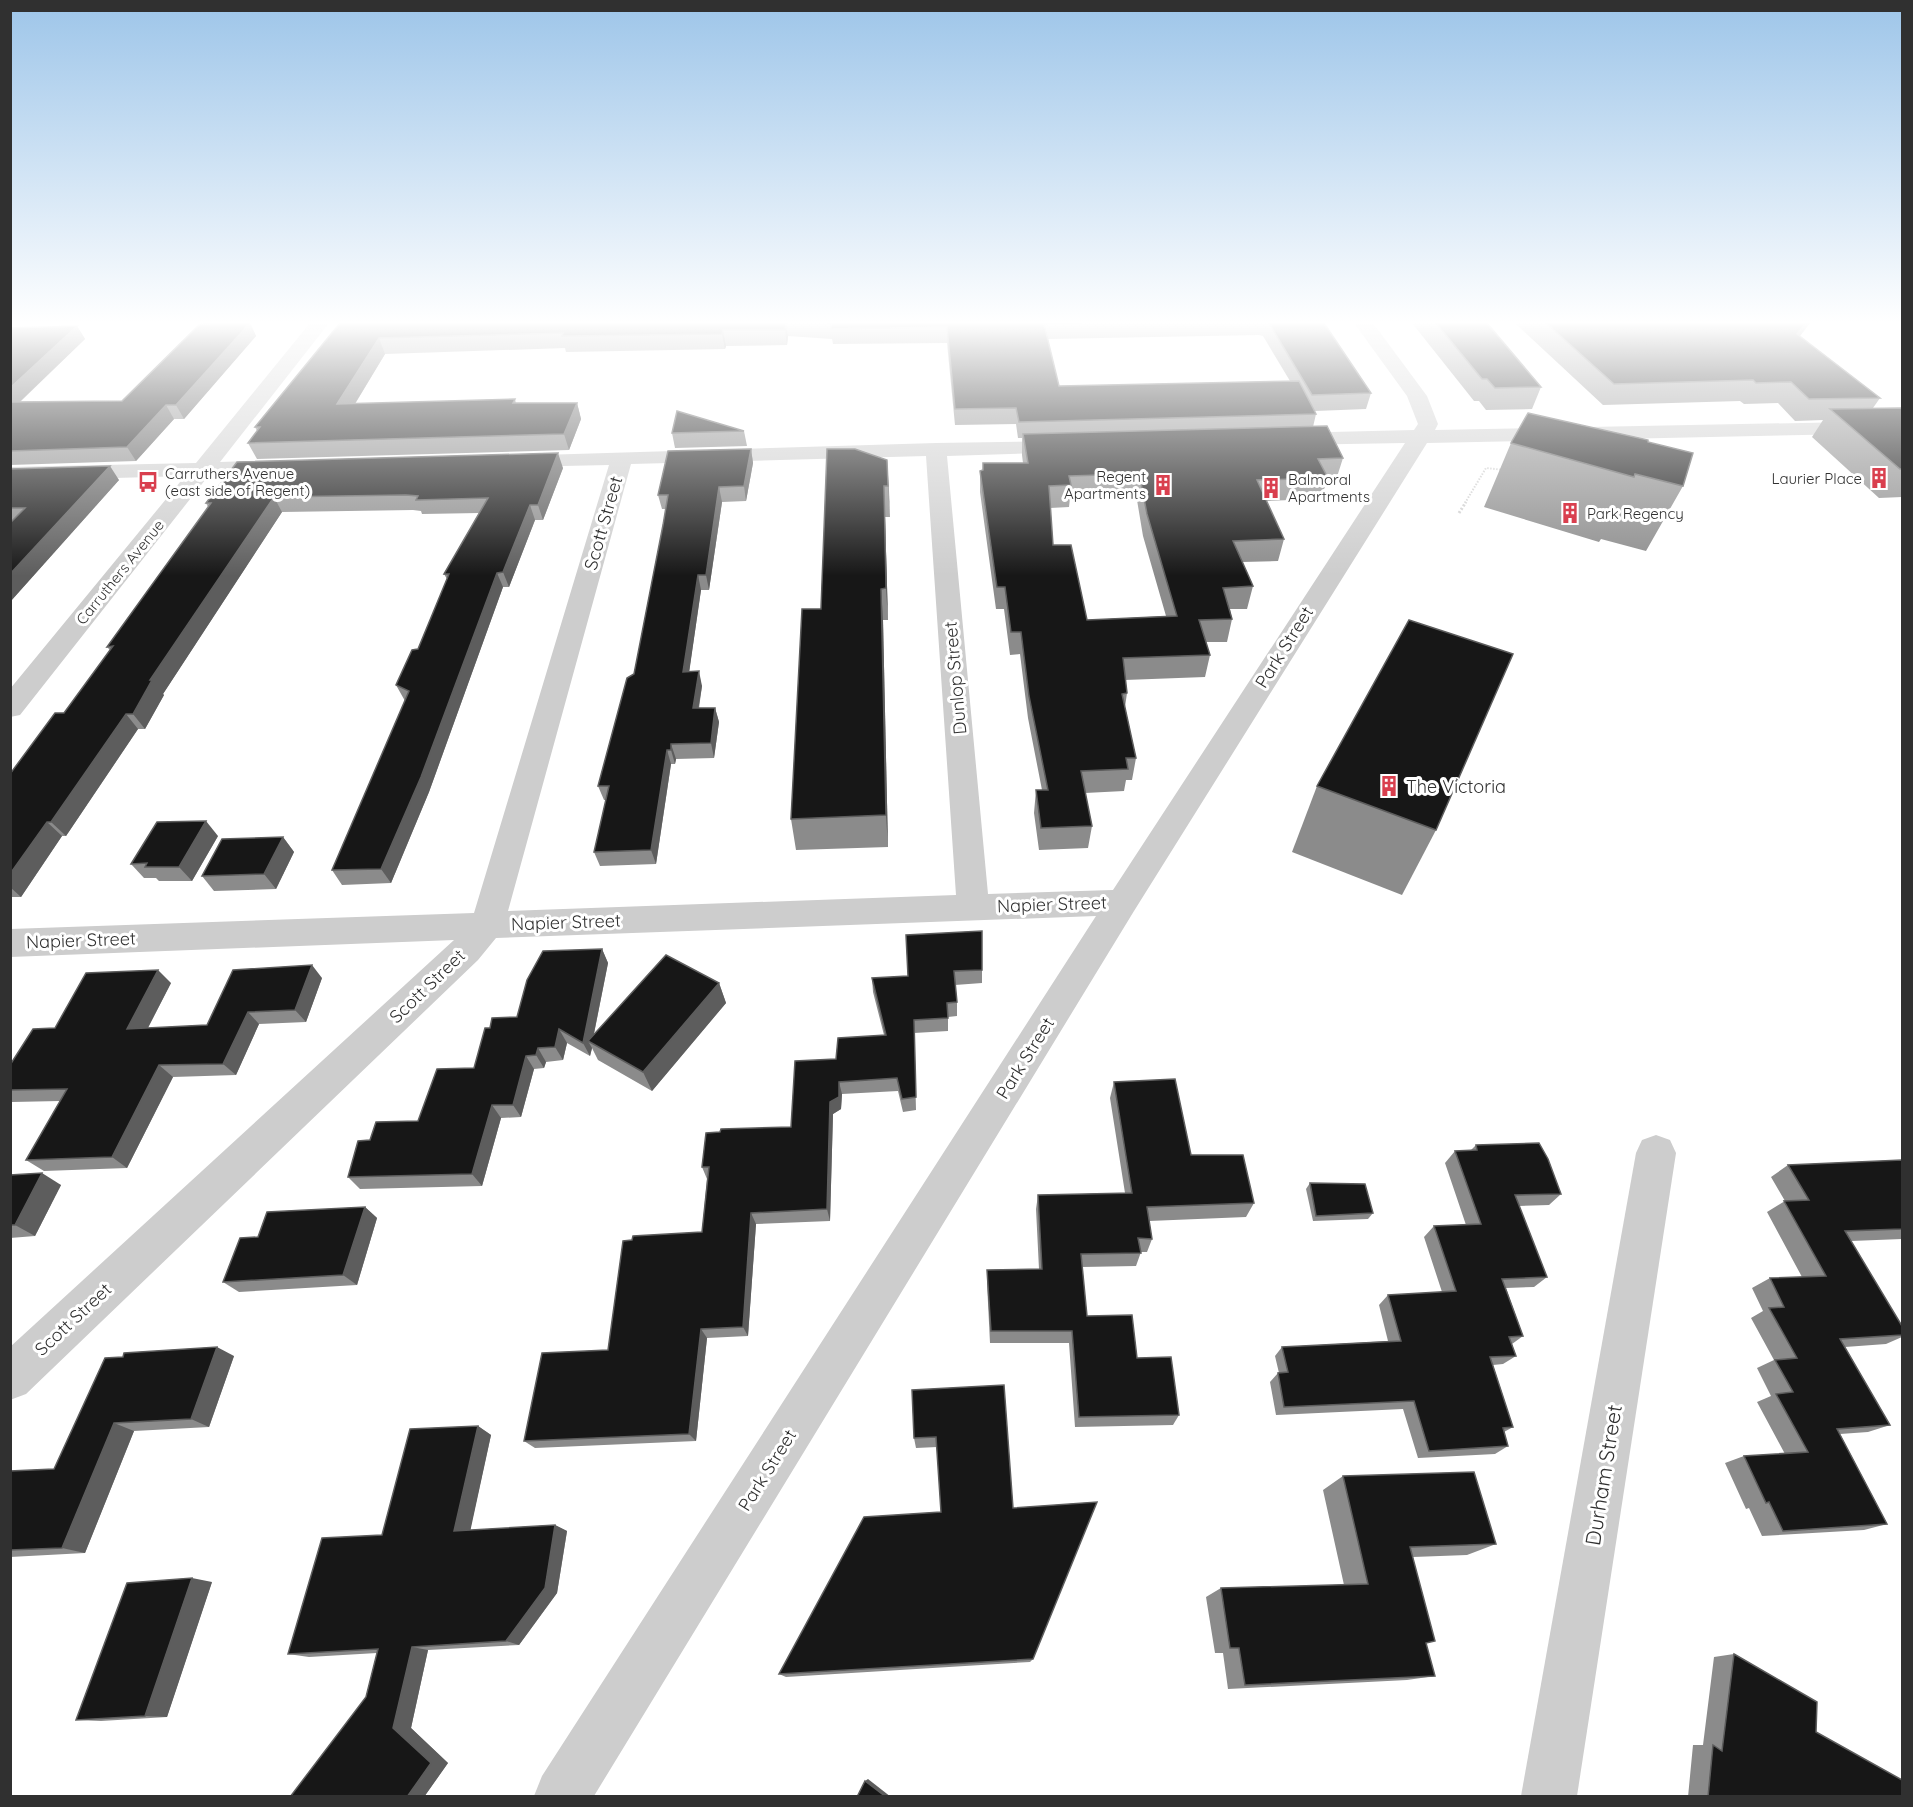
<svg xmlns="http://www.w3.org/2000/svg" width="1913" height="1807" viewBox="0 0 1913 1807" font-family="Quicksand,sans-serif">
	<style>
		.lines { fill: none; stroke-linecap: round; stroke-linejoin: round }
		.path-far1 { stroke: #cdcdcd; stroke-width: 2; stroke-dasharray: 1.5 1.5; stroke-linecap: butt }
		.path { stroke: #cdcdcd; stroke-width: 3; stroke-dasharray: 2 2; stroke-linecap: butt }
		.minor { fill: #cdcdcd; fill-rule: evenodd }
		.wall { fill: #8b8b8b; fill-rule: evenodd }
		.shaded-wall { fill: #5d5d5d }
		.building { fill: #171717; stroke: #5d5d5d; stroke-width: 1.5; fill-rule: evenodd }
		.labels { text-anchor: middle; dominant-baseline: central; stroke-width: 6; stroke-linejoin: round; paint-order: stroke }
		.far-poi-label { font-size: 15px; fill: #303030; stroke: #fff; text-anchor: start }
		.far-street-label { font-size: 15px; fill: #303030; stroke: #fff }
		.street-label { font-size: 18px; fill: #303030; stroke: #fff }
		.poi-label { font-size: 18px; fill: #303030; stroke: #fff; text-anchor: start }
		.near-street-label { font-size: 21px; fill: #303030; stroke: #fff }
	</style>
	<rect width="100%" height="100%" fill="#fff"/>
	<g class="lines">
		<path class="path-far1" d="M1465,503L1486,468L1504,470"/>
		<path class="path" d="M1459,513L1466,502"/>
		<g class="minor">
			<path d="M310,323H329L220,462L275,460L283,462L286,467L283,472L209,475L20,715L10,717V689L185,476L10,481V467L196,463Z"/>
			<path d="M1354,323H1373L1427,396L1438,424L1435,430L1902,421V433L1427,443L1134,911L594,1796H534L542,1776L1096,916L496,938L478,960L26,1394L10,1400V1347L454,940L10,957V929L474,913L609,465L516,467L508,466L505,461L508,456L936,443L1075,441L1078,446L1075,451L1067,452L947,456L988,894L1113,890L1405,443L1289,445L1282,443L1278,439L1282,435L1289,433L1414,430L1418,424L1407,396ZM926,456L956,895L508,911L631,464Z"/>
			<path d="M1656,1135L1670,1140L1676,1153L1577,1796H1521L1636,1153L1642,1140Z"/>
		</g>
	</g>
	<g class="wall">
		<path d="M250,323L256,336L184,419H174L136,461L10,465V328L77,326L85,339L20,402L122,401Z"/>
		<path d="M340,323H1324L1371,393L1366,409L1315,411L1316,414L1313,427L1343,458L1336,480H1327L1321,499L1266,501L1284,539L1278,561L1242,562L1253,586L1247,609H1230L1232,619L1227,642H1206L1210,655L1205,677L1125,680L1127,693L1125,707L1136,758L1132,780H1126L1124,791L1085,793L1092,826L1088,848L1039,850L1034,813L1036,790H1042L1028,718L1020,654L1010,655L1004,609H996L980,492V471L983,470V463H1023L1022,455V438H1018L1016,424L955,425L947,343L833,344L832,339L788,336L787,345L726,346L725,349L566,352L565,348L385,354L355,404L515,399L516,403H577L581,419L569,450L257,459L248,443L257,431L255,427ZM1259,335L1263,336L1290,381L1059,386L1048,339ZM1130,496L1132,500H1137L1143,536L1166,616L1087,620L1053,545L1050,508L1069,507L1070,498Z"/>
		<path d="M1412,323H1487L1541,387L1532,409L1486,410L1479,401H1474Z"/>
		<path d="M1515,323H1810L1800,336L1880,398L1873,408H1902V497L1879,498L1812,437L1823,420L1795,421L1778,403L1744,404L1740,401L1603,405Z"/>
		<path d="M744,431L747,446L675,448L672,433Z"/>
		<path d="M1648,442L1683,486L1646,551L1601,539L1599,542L1484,507L1511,443Z"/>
		<path d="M751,449L753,463L746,501L722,502L709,590H701L689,672L702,686L699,708H715L719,722L714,758L676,759L675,764H671L656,864L600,866L594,852L606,800H604L598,786L634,674L666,509H662L658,495Z"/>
		<path d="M887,460L890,517H885L888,620H883L888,847L796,850L791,819L821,609Z"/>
		<path d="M563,468L543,520H535L509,587H503L429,792L391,883L342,885L332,870L405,701L396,685L418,649L447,579L444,574L479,513L422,514L421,511L413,510L282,512L163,694L164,695L145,729H138L66,836H62L21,897H10V774L64,713L110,650L107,647L208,507L206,503Z"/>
		<path d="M10,469L119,480L10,602Z"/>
		<path d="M1317,786L1436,830L1402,895L1292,852Z"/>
		<path d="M218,836L192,881H159L156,878H144L131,864Z"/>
		<path d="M283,837L294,852L276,889L214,891L202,876Z"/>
		<path d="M906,935L982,970V983L955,985L957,1002V1016L948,1017V1031L914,1033L916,1110L903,1112L898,1091L842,1094L841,1109L833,1114L830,1221L756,1224L748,1336L707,1338L696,1441L535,1448L524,1441L608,1350L702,1232L707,1179L702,1167L791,1127L836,1059L884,1035L873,992L872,978L908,976Z"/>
		<path d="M602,949L608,963L594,1034L719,983L726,1003L652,1091L598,1060L592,1048L590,1056L567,1043L563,1060L546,1062L544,1068L534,1069L521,1117L501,1118L482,1186L360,1189L348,1177L370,1140L418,1121L474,1068L490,1028L517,1017Z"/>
		<path d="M322,978L306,1022L259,1024L236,1075L173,1077L127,1168L44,1171L26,1160L60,1101L12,1102L10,1101V1065L55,1028L171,983L148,1028L207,1025Z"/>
		<path d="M1114,1082L1191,1155L1254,1203L1246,1217L1149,1221L1152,1239L1147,1252H1141L1136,1266L1082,1267L1087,1316L1137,1358L1179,1415L1173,1425L1075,1427L1069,1343H990L987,1283V1270L1039,1269L1036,1209L1038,1195L1125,1193L1110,1098Z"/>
		<path d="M1476,1145L1561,1194L1549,1205L1519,1206L1547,1277L1534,1287L1506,1288L1523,1336L1512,1344L1516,1356L1503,1364L1493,1365L1513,1427L1504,1432L1508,1446L1495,1454L1418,1458L1403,1409L1276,1415L1270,1382L1278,1373H1279L1275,1356L1282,1347L1388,1341L1379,1305L1388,1295L1442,1292L1424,1237L1434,1226L1466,1225L1445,1163L1455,1151L1471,1150Z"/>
		<path d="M1902,1160V1239L1851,1241L1902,1326V1337L1886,1344L1845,1347L1890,1425L1868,1432L1840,1434L1887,1524L1864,1530L1762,1536L1749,1508L1746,1509L1725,1463L1744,1456L1785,1454L1757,1402L1771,1396L1757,1368L1774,1360L1751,1318L1763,1311L1752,1288L1770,1278L1802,1277L1767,1212L1785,1201L1771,1177L1788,1165Z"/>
		<path d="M10,1175L61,1185L35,1236L10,1238Z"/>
		<path d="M1310,1183L1373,1213L1368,1219L1313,1221L1306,1189Z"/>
		<path d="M365,1207L377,1218L357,1285L239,1292L223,1282L258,1237Z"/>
		<path d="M234,1356L209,1427L134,1431L85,1553L10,1557V1471L54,1469L105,1358Z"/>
		<path d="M912,1390L1013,1508L1033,1659L1030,1662L786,1677L779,1674L941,1512L937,1447L916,1448L914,1438Z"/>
		<path d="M478,1426L491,1435L470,1530L555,1525L567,1531L557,1593L519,1645L428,1650L411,1728L448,1763L424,1797H290L366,1697L377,1653L309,1657L288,1654L382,1535Z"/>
		<path d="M1343,1476L1496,1544L1467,1555L1413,1557L1426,1643L1435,1676L1407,1680L1228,1689L1223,1653H1215L1206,1597L1221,1588L1344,1585L1323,1490Z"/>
		<path d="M212,1582L167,1717L101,1721L76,1720Z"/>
		<path d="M1734,1654L1816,1732L1902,1797H1688L1693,1745H1703L1714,1657Z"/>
	</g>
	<g class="shaded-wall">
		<path d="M250,323L256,336L184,419L176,405Z"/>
		<path d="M786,323L788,336L787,345L785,330Z"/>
		<path d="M1806,323H1810L1785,355L1797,334Z"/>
		<path d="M77,326L85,339L10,411V388Z"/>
		<path d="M723,330L726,346L725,349L722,334Z"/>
		<path d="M379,338L385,354L345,420L337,404Z"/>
		<path d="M577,403L581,419L569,450L564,434Z"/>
		<path d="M166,405L174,419L136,461L127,447Z"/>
		<path d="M751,449L753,463L746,501L744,486Z"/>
		<path d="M558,453L563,468L543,520L538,505Z"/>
		<path d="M887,460L889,491L890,517L888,486Z"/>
		<path d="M110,466L119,480L10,602V574Z"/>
		<path d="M884,486L885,517L888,620L886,588Z"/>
		<path d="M719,487L722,502L709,590L706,575Z"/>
		<path d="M274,497L282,512L163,694L164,695L145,729L133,714L150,680Z"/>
		<path d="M530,505L535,520L509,587L503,572Z"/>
		<path d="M497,573L503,587L429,792L391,883L381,869Z"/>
		<path d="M698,575L701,590L687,687L683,672Z"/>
		<path d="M881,589L883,620L888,847L886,815Z"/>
		<path d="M699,671L702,686L696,723L693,708Z"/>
		<path d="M715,708L719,722L714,758L711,743Z"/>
		<path d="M126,714L138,729L66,836L51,822Z"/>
		<path d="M671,744L676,759L675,764L671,750Z"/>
		<path d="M667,750L671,764L656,864L651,850Z"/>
		<path d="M206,821L218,836L192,881L179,867Z"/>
		<path d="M47,822L62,836L21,897L10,887V874Z"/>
		<path d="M283,837L294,852L276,889L264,874Z"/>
		<path d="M602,949L608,963L592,1043L588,1041L592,1048L590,1056L583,1043Z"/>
		<path d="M312,965L322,978L306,1022L295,1010Z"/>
		<path d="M158,970L171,983L141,1041L127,1029Z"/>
		<path d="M719,983L726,1003L652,1091L643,1072Z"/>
		<path d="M248,1012L259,1024L236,1075L223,1064Z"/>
		<path d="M559,1029L567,1043L563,1060L555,1047Z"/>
		<path d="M538,1048L546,1062L544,1068L536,1055Z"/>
		<path d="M526,1056L534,1069L521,1117L513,1105Z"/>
		<path d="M159,1065L173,1077L127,1168L112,1157Z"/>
		<path d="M839,1082L842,1094L841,1109L833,1114L830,1221L827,1209L830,1102Z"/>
		<path d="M492,1105L501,1118L482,1186L472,1174Z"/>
		<path d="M42,1173L61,1185L35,1236L15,1225Z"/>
		<path d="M365,1207L377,1218L357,1285L343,1275Z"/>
		<path d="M751,1213L756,1224L748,1336L743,1327Z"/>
		<path d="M701,1329L707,1338L696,1441L689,1434Z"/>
		<path d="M217,1347L234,1356L209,1427L191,1419Z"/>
		<path d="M114,1423L134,1431L85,1553L62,1548Z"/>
		<path d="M478,1426L491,1435L469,1537L454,1531Z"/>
		<path d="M555,1525L567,1531L557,1593L519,1645L506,1641Z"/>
		<path d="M192,1578L212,1582L167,1717L145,1716Z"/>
		<path d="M412,1647L428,1650L411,1728L448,1763L424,1797H407L393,1728Z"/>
		<path d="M868,1779L891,1797H886L865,1781Z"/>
	</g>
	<g class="building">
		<path d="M250,323L176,405H166L127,447L10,451V402L122,401L200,324Z"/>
		<path d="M340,323H786L785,330H723L722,334L562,336L563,333L379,338L337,404L515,399L513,403H577L564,434L248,443L260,427H255Z"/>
		<path d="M827,323H1081L1044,324L1059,386L1299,381L1316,414L1019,422L1016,408L955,409L947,327L831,329V324Z"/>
		<path d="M1269,323H1324L1371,393L1312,395Z"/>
		<path d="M1436,323H1487L1541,387L1495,388L1487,379H1482Z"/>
		<path d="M1546,323H1806L1797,334L1880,398L1809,399L1791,382L1756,383L1753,380L1614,384Z"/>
		<path d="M77,326L10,388V328Z"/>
		<path d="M1902,408V469H1900L1830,409Z"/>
		<path d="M677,411L744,431L672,433Z"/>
		<path d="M1528,413L1648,440V442L1693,453L1683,486L1635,474L1634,477L1511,443Z"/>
		<path d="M1327,426L1343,458L1318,459L1328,478L1257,480L1284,539L1233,541L1253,586L1223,588L1232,619L1199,620L1210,655L1123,658L1127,693L1122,694L1136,758H1126L1128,769L1081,771L1092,826L1041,828L1036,790H1048L1029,696L1021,632H1011L1005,587H997L980,471L983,470V463H1028L1023,434ZM1133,474L1135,478H1140L1147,514L1177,616L1087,620L1071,545H1053L1049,486L1071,485L1069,476Z"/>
		<path d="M751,449L744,486L719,487L706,575H698L683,672L699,671L693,708H715L711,743L671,744V750H667L651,850L594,852L609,786H598L627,678L634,674L663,525L668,495H658L668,451Z"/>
		<path d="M827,449H855L887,460L888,486H884L886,588L881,589L886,815L791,819L802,609H821Z"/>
		<path d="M558,453L538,505H530L503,572L497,573L421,777L381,869L332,870L409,691L396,685L412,650L418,649L449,574H444L488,498L416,500L418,496L406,495L274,497L150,680H152L133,714H126L51,822H47L10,874V774L55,713H64L113,646L107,647L211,503H206L237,462Z"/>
		<path d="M110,466L10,574V523L25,508H10V469Z"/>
		<path d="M1409,620L1513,654L1436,830L1317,786Z"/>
		<path d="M206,821L179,867H145L147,863L131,864L157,822Z"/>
		<path d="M283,837L264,874L202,876L222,839Z"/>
		<path d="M982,931V970L954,971L957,1002L947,1003L948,1018L914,1020L916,1097L902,1099L897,1078L839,1082V1097L830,1102L827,1209L751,1213L743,1327L701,1329L689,1434L524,1441L542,1353L608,1350L623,1241L632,1240L633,1236L702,1232L709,1167H702L706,1133L720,1132L721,1129L791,1127L795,1061L836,1059L838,1038L886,1035L872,978L908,976L906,935Z"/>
		<path d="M602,949L583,1043L559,1029L555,1047L538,1048L536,1055L526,1056L513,1105H492L472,1174L348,1177L358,1141L370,1140L376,1122L418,1121L437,1069L474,1068L485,1028H490L492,1018L517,1017L527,980L543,951Z"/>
		<path d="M666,955L719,983L643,1072L588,1041Z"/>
		<path d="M312,965L295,1010L248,1012L223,1064L159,1065L112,1157L26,1160L67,1089L10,1090V1065L33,1029L55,1028L86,973L158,970L127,1029L207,1025L233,970Z"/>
		<path d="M1175,1079L1191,1155H1243L1254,1203L1147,1207L1152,1239L1138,1238L1141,1253L1081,1254L1087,1316L1132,1315L1137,1358L1171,1357L1179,1415L1079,1417L1072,1331H991L987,1270L1042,1269L1038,1195L1132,1193L1114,1082Z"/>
		<path d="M1539,1143L1548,1159L1561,1194L1515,1195L1547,1277L1502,1279L1523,1336L1509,1337L1516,1356L1490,1357L1513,1427L1503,1428L1508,1446L1429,1451L1414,1401L1284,1407L1278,1373L1288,1372L1282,1347L1401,1341L1388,1295L1456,1291L1434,1226L1481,1224L1455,1151L1477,1150L1476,1145Z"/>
		<path d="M1902,1160V1229L1845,1231L1902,1326V1335L1840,1339L1890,1425L1837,1429L1887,1524L1783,1531L1769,1502L1766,1503L1744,1456L1808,1452L1776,1394L1793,1392L1775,1360L1797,1358L1769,1308L1784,1307L1770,1278L1826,1276L1784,1201L1809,1200L1788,1165Z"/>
		<path d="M42,1173L15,1225H10V1175Z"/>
		<path d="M1310,1183L1365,1184L1373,1213L1316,1216Z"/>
		<path d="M365,1207L343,1275L223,1282L240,1238L258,1237L267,1212Z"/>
		<path d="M217,1347L191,1419L114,1423L62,1548L10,1550V1471L54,1469L105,1358L123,1357L124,1353Z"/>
		<path d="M1004,1385L1013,1508L1097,1502L1033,1659L779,1674L864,1517L941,1512L936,1437L914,1438L912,1390Z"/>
		<path d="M478,1426L454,1531L555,1525L545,1588L506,1641L412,1647L393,1728L431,1763L407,1797H290L366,1697L378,1649L288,1654L322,1538L382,1535L410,1429Z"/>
		<path d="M1474,1472L1496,1544L1410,1547L1435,1641L1426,1643L1435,1676L1245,1685L1239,1648H1230L1221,1588L1368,1584L1343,1476Z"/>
		<path d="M192,1578L145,1716L76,1720L127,1583Z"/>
		<path d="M1734,1654L1817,1702L1816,1732L1902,1780V1797H1708L1713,1745L1722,1751Z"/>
		<path d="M865,1781L886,1797H857Z"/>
	</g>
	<linearGradient id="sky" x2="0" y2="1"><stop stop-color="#9dc5e9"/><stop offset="0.56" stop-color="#fff"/><stop offset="1" stop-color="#fff" stop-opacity="0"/></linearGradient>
	<rect width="1913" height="576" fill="url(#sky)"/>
	<defs>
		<symbol id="building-bare" viewBox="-9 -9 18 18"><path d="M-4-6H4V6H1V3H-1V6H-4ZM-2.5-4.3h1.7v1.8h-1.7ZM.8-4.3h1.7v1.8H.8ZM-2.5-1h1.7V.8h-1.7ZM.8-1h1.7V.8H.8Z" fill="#d93f4e" stroke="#fff" stroke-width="2.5" paint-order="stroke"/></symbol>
		<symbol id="bus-bare" viewBox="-9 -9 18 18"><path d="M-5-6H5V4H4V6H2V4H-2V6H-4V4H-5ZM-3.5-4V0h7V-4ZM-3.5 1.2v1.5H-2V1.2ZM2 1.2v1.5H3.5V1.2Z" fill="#d93f4e" stroke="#fff" stroke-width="2.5" paint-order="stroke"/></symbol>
	</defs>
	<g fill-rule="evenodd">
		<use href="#building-bare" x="1864" y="463" width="30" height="30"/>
		<use href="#bus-bare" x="133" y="467" width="30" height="30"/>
		<use href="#building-bare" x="1148" y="470" width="30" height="30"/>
		<use href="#building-bare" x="1256" y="473" width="30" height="30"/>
		<use href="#building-bare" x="1555" y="498" width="30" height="30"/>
		<use href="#building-bare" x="1374" y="771" width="30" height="30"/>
	</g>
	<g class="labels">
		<g class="far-poi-label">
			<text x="165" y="473">Carruthers Avenue<tspan x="165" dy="17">(east side of Regent)</tspan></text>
			<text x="1146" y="476" text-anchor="end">Regent<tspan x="1146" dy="17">Apartments</tspan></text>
			<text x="1862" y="478" text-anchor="end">Laurier Place</text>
			<text x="1288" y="479">Balmoral<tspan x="1288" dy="17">Apartments</tspan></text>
			<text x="1587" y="513">Park Regency</text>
		</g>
		<g class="far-street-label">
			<text transform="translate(120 572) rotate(-51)">Carruthers Avenue</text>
		</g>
		<g class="street-label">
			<text transform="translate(603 523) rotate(-74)">Scott Street</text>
			<text transform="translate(1284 647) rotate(-58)">Park Street</text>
			<text transform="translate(955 678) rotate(-95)">Dunlop Street</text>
			<text transform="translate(1052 904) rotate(-2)">Napier Street</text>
			<text transform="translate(566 922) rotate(-2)">Napier Street</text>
			<text transform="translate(81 940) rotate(-2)">Napier Street</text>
			<text transform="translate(427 986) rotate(-44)">Scott Street</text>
			<text transform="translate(1025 1058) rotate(-58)">Park Street</text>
			<text transform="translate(73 1319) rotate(-43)">Scott Street</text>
			<text transform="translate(767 1470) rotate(-58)">Park Street</text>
		</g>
		<g class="poi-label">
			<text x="1406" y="786">The Victoria</text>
		</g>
		<g class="near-street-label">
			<text transform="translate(1603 1475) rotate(-81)">Durham Street</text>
		</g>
	</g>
	<rect width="1913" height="1807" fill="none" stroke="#303030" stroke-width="24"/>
</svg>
